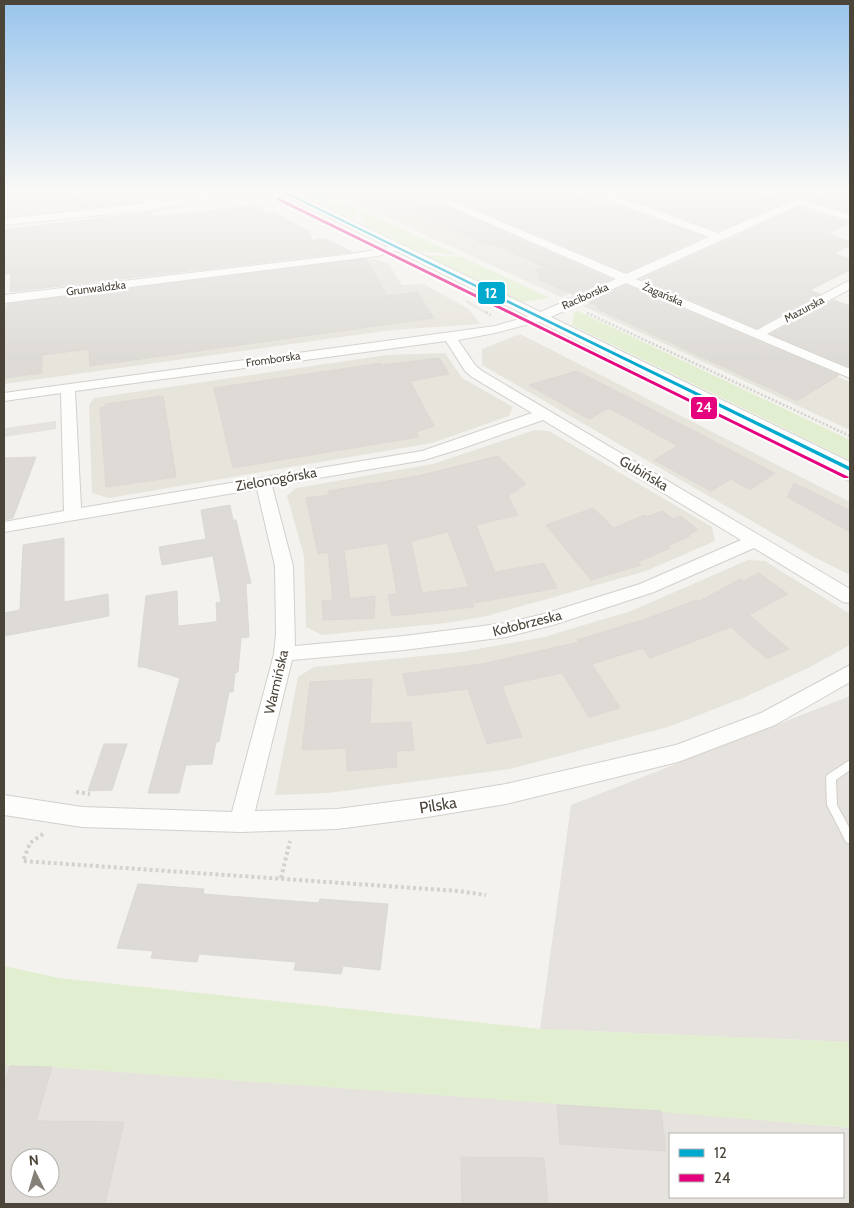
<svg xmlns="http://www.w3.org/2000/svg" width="854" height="1208" viewBox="0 0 854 1208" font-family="Cabin,sans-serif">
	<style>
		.residential { fill: #e7e4dc }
		.industrial { fill: #e6e2de; fill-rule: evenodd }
		.green { fill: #e1eecf }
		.parking { fill: #e6e3df }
		.building { fill: #dedbd6; stroke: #dcd9d4; fill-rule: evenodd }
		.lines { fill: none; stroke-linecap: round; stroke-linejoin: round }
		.service-casing { stroke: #d2d0cb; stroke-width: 2 }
		.minor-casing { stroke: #d2d0cb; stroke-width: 2 }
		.tertiary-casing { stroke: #d2d0cb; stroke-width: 2 }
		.path-far2 { stroke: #d3d2cc; stroke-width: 2; stroke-dasharray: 1 1; stroke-linecap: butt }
		.path-far1 { stroke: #d3d2cc; stroke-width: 2.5; stroke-dasharray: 2 2; stroke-linecap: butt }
		.path { stroke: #d3d2cc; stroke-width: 4; stroke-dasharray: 3 3; stroke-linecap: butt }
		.service { fill: #fdfdfc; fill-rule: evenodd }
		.minor { fill: #fdfdfc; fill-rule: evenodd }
		.tertiary { fill: #fdfdfc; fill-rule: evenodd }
		.bus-1-casing { stroke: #fff; stroke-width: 4 }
		.bus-2-casing { stroke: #fff; stroke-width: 4 }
		.bus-1 { fill: #00a9ce; fill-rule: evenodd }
		.bus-2 { fill: #e5007d; fill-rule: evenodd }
		.labels { text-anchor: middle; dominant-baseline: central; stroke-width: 5; stroke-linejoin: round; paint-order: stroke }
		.far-street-label { font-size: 11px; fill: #4b4439; stroke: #fff }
		.street-label { font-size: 14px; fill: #4b4439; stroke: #fff }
		.near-street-label { font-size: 16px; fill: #4b4439; stroke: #fff }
		.line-badge { stroke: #fff; stroke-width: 2 }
		.badge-label { font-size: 14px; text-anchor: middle; font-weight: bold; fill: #fff }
	</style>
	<rect width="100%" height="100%" fill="#f4f2ee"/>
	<g class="residential">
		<path d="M4,191H125L138,200L135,203L125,205L4,218Z"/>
		<path d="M146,191H207L172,199L158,198Z"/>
		<path d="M330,191H407L600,274L601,279L561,297Z"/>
		<path d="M374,259L388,263L402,285L424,284L467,308L481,324L392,330L4,384V304Z"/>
		<path d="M623,288H633L850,382V430L583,306Z"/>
		<path d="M520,334L850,502V575L814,557L482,365V349Z"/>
		<path d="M445,353L462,378L513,407L509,416L432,443L109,498L92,493L89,405L94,398L387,355Z"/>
		<path d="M535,430L549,431L712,527L715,541L646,571L487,616L447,623L322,635L306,627L304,556L287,496L296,488L433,464Z"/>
		<path d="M748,560L765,561L850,614V645L808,668L743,698L668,727L510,769L328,793L275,795L298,677L314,667L461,652L544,637L631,611Z"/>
	</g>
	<g class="industrial">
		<path d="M850,696V1042L540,1029L571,805Z"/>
		<path d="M4,1065L52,1067L661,1111L850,1128V1204H4ZM670,1134H843V1197H670ZM20,1158H50V1188H20Z"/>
	</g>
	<g class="green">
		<path d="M307,191H320L355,207L358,220L306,198L305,193Z"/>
		<path d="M360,209L458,255L416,251L364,225Z"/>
		<path d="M425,255L463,257L550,298L522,302Z"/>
		<path d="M578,311L850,440V460L572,325L574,312Z"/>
		<path d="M4,966L59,978L540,1029L850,1042V1128C585,1104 318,1087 52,1067L4,1065Z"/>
	</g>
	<g class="parking">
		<path d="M565,337L850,478V483L571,345Z"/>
		<path d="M56,421V429L4,437V428Z"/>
	</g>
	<g class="building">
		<path d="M97,191H128L142,202L81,208L66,199Z"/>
		<path d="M452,191H568L600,203L605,201L704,237L626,272L442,195Z"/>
		<path d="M631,191H760L762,195L785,202L718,231L620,195Z"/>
		<path d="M829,191H850V213L813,201Z"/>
		<path d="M434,201L611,279L574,295L538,279L542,277L538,275L542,274L535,271L545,267L493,244L488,246L409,209Z"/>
		<path d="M260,205L264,214L273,212L310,232L312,241L324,238L352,252L10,292L11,273L4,274V230L151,212L152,217Z"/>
		<path d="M799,207L850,223L828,234L850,242V245L834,253L850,259V270L810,290L820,294L757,328L641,279Z"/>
		<path d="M366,259L387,296L417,292L434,318L90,366L89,349L42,355V373L4,378V309L8,308L9,304Z"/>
		<path d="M626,285L839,375L797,401L596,308L599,307L589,302Z"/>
		<path d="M834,300L850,306V367L771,334Z"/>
		<path d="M439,358L449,374L410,381L434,426L416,432L419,437L233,468L214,388L381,363L382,365Z"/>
		<path d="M577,371L698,433L775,473L750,490L731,479L711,491L654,460L678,446L609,408L589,419L529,385Z"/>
		<path d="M163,396L176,477L106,487L100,408L105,407V404Z"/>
		<path d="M498,456L526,484L508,496L518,515L476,525L495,572L544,563L557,588L475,603L448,532L411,541L422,593L468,587L474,607L392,616L388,595L397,594L388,543L344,550L350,599L375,596L374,618L323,620L322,601L333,600L328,552L318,554L306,498L330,495L328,491L418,476Z"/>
		<path d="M36,457L13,518L4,520V458Z"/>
		<path d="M794,483L850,511V532L787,497Z"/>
		<path d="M230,505L233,520H236L251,583L246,584L249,637L241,638L238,672L235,673L233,692H229L219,742H216L212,764L186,765L179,793H148L180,678L143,667H138L146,596L177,591L178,626L215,622L217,620L216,603L221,602L213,556L162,565L159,547L206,539L201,510Z"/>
		<path d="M593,508L614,528L644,515L647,517L662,511L673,519L680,516L698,530L687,535L690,536L668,546L670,548L638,562L641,565L591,580L546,525Z"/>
		<path d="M64,538V602L108,594L109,616L4,636V613L20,610L23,545Z"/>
		<path d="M759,573L788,594L749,615L789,649L767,659L731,627L650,658L643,648L592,664L620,708L589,717L562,673L502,686L522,737L487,744L468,689L408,696L403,674L482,664L579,642L577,640L643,620L696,600L698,602L740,579L743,581Z"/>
		<path d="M372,679L370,724L411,722L414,750L396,751L397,767L347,771L346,748L302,750L310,682Z"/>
		<path d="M104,744H127L112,790L88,791Z"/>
		<path d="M138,884L204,889L203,894L319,903L320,899L388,904L380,970L343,966L341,974L294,970L296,962L199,954L197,962L151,958L153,951L117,948Z"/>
		<path d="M10,1066L52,1067L36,1121L124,1122L105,1204H4V1085ZM20,1158H50V1188H20Z"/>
		<path d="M557,1105L661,1111L666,1151L560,1144Z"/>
		<path d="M461,1157L544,1158L548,1204H462Z"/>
	</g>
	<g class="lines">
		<defs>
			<path id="service" d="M850,760V770L836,780L837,805L850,829V844L846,842L827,805L826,778L827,775Z"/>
			<g id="minor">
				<path d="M130,191H142L160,202L222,191H241L236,194L159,209L4,225V219L147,203Z"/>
				<path d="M415,191H428L626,274L709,237L589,193L588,191H602L718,233L790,202L763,193L762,191H777L798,198L814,191H827L808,201L850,215V221L799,205L636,279L757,330L850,280V289L767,334L850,369V378L626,283L544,320L495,333L458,340L475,365L482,371L850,589V603L843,602L754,548L654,592L553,625L506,637L404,650L292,660L255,811L337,809L421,798L506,784L676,745L761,713L850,665V682L775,725L678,762L506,804L421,818L337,829L241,832L82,827L4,815V795L82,807L232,812L274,654L276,634L275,566L257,489L4,532V522L64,511L61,393L4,401V393L495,326L536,314L616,279ZM446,341L465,371L472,377L532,413L422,451L81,508L75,391ZM543,420L741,540L640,584L544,614L506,623L404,636L295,646L293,566L272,486L424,460L463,448Z"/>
				<path d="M397,244L403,247L401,249L378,256L4,303V295L343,255L376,250Z"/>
			</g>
			<path id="tertiary" d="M276,191H291L850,462V475L843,473Z"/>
		</defs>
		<use href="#service" class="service-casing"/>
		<use href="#minor" class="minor-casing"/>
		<use href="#tertiary" class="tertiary-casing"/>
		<path class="path-far2" d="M466,301L488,314"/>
		<g class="path-far1">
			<path d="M486,312L491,315"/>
			<path d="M587,313L850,436"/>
		</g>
		<g class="path">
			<path d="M76,792L90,794"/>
			<path d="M43,834L30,843L23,861L458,891L486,895"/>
			<path d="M281,878L290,841"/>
		</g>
		<use href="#service" class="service"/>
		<use href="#minor" class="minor"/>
		<use href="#tertiary" class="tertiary"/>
		<defs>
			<path id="bus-1" d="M280,191H284L850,467V471Z"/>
			<path id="bus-2" d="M277,198H279L849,477L848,478H844L277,200Z"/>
		</defs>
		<use href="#bus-1" class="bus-1-casing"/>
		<use href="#bus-2" class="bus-2-casing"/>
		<use href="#bus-1" class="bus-1"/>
		<use href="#bus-2" class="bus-2"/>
	</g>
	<linearGradient id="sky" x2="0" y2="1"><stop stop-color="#98c4ec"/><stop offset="0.53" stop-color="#faf9f7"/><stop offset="1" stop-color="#faf9f7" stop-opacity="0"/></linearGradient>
	<rect width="854" height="360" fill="url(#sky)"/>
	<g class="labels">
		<g class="far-street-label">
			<text transform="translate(96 288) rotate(-7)">Grunwaldzka</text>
			<text transform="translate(663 294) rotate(23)">Żagańska</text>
			<text transform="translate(585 296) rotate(-24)">Raciborska</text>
			<text transform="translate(804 309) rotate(-28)">Mazurska</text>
			<text transform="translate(273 359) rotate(-8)">Fromborska</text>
		</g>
		<g class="street-label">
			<text transform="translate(644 473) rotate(31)">Gubińska</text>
			<text transform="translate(276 479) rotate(-10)">Zielonogórska</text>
			<text transform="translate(527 623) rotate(-14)">Kołobrzeska</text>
			<text transform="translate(276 682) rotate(-77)">Warmińska</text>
		</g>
		<g class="near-street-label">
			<text transform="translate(438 805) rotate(-9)">Pilska</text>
		</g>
	</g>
	<g class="line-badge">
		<rect x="477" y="281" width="29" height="24" rx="5" fill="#00a9ce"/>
		<rect x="690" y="396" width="28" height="24" rx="5" fill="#e5007d"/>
	</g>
	<g class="badge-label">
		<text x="491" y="298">12</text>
		<text x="704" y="412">24</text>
	</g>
	<rect width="854" height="1208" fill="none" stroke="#4b4439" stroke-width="10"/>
	<rect x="669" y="1133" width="175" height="65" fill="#ffffff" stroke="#b7b4b0"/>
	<rect x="679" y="1149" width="25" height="8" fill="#00a9ce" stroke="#b7b4b0"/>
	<text x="714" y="1158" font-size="15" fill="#4b4439">12</text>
	<rect x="679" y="1174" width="25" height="8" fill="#e5007d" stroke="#b7b4b0"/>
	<text x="714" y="1183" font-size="15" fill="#4b4439">24</text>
	<g transform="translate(35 1173) rotate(355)"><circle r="24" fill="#ffffff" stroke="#b7b4b0"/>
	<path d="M0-4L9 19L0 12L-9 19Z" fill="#868178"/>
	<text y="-8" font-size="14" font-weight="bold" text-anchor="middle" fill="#4b4439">N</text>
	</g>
</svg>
